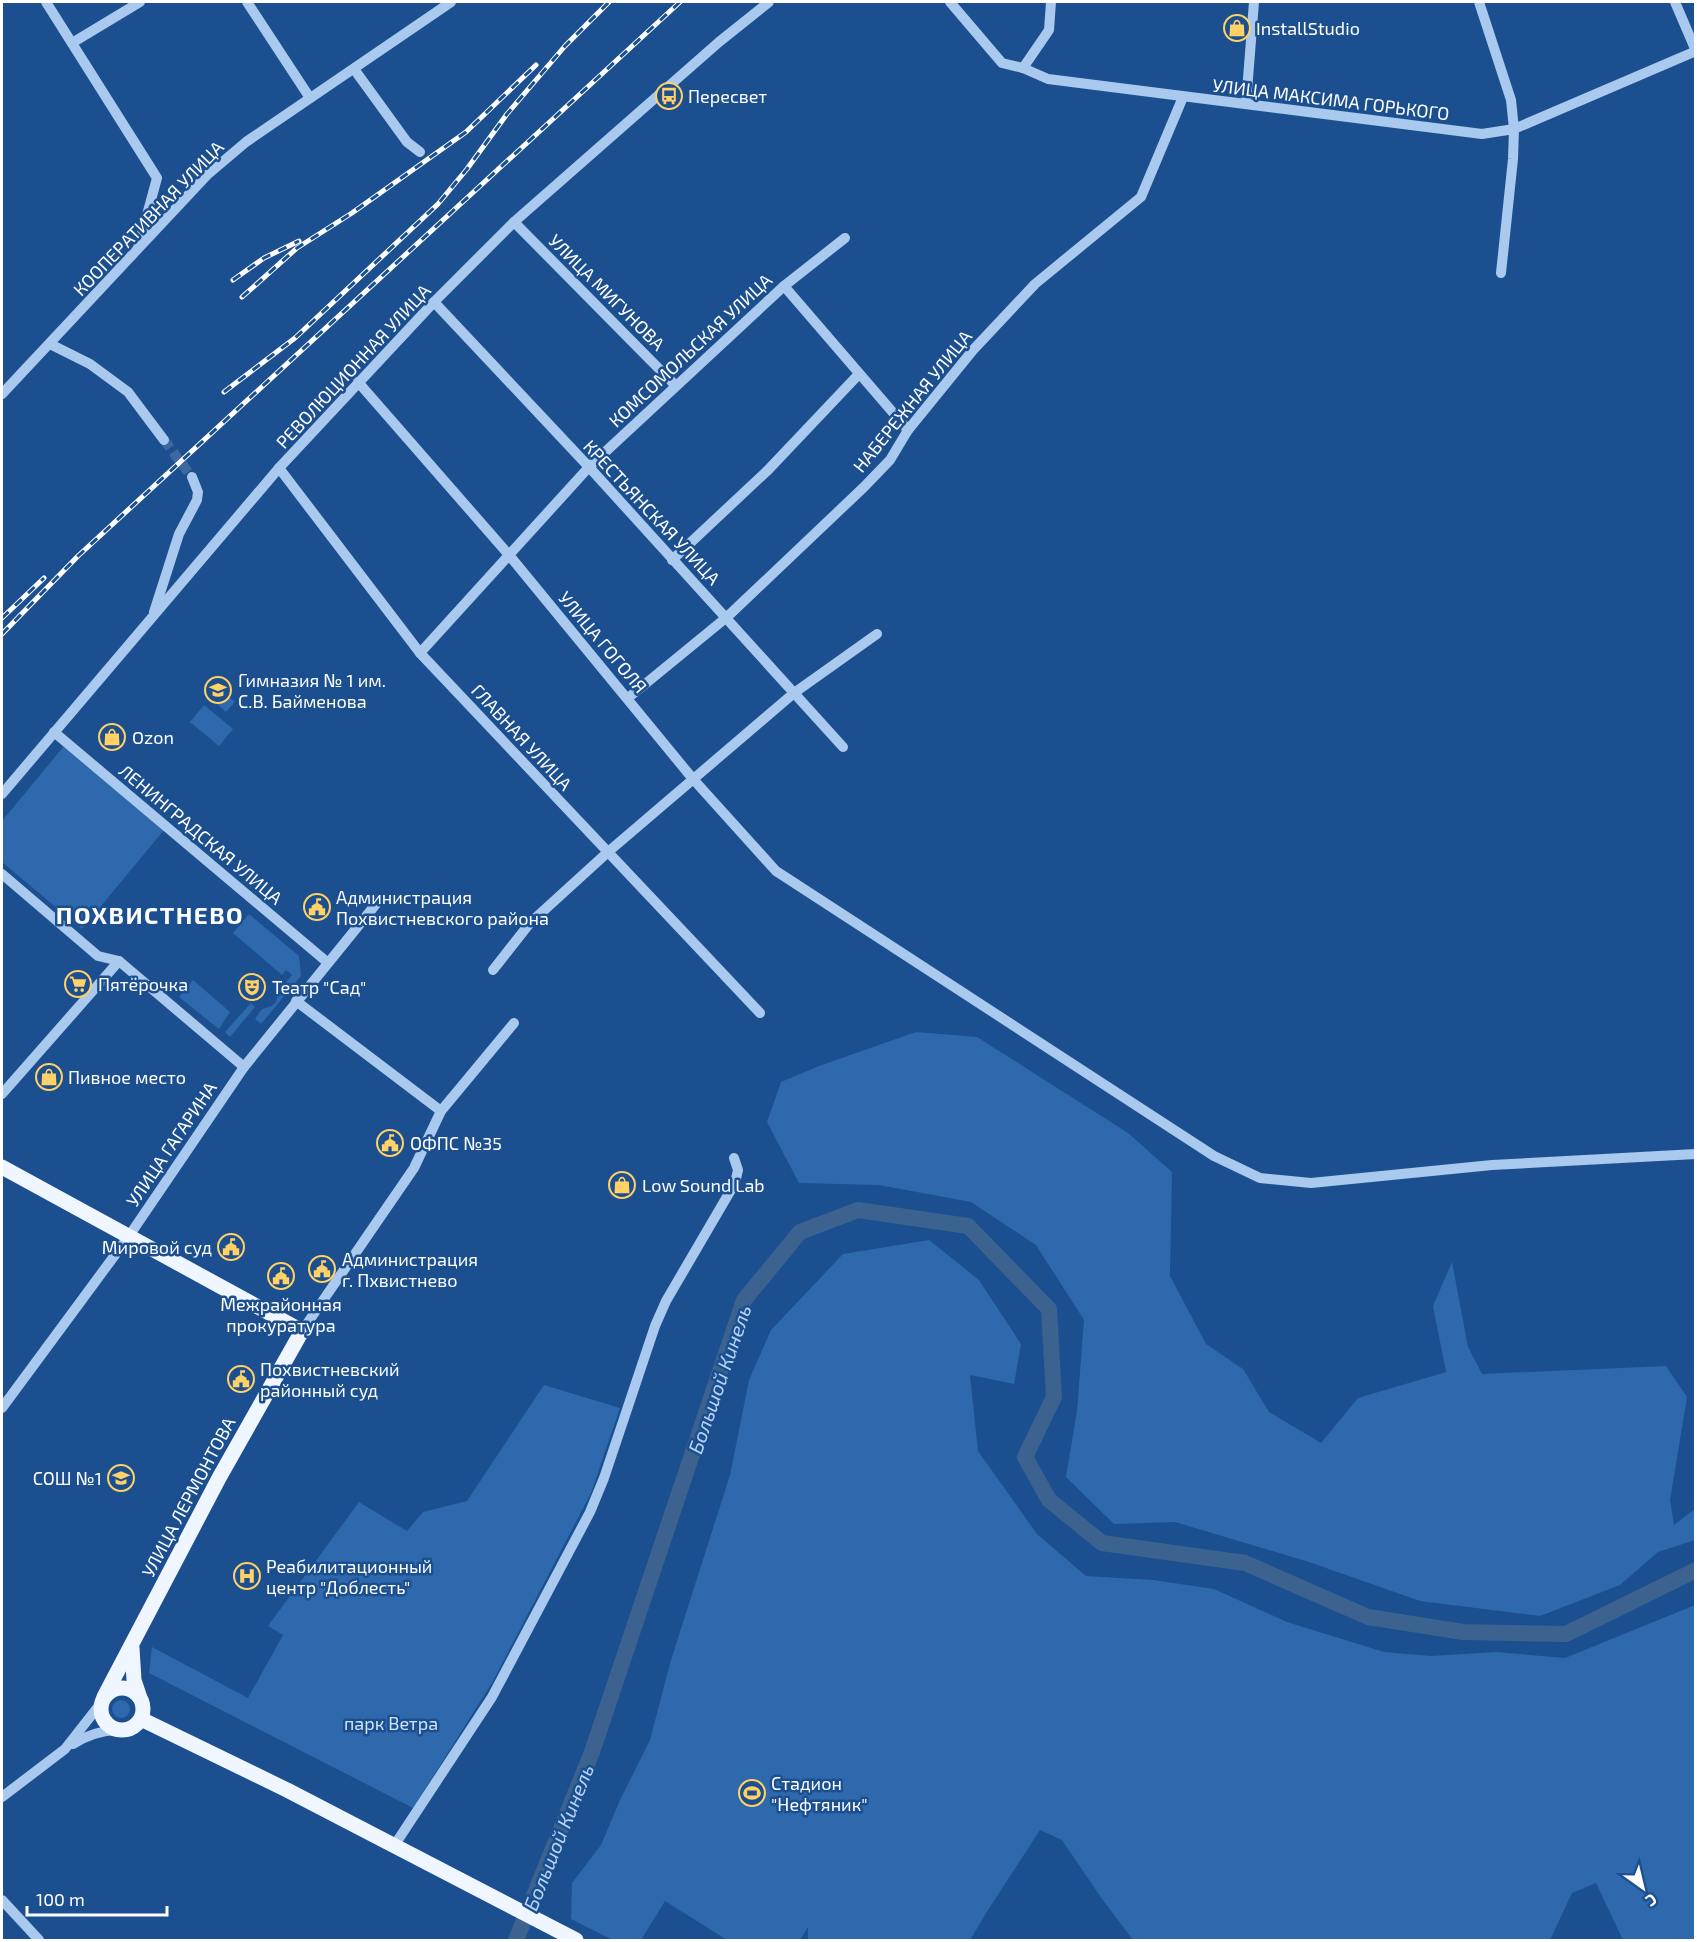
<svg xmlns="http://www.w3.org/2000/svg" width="1697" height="1942" viewBox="0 0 1697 1942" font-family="'Exo 2',sans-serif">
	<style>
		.green { fill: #2e69ad }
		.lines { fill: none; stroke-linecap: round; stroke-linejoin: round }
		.river { stroke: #3c6290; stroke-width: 16 }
		.minor-tunnel { stroke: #3d69a0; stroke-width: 10; stroke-dasharray: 10 5; stroke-linecap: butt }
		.minor { stroke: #a9c9ee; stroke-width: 10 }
		.major { stroke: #f0f6ff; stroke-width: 15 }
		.rail-casing { stroke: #fff; stroke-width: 5 }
		.rail { stroke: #1b4f8f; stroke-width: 3; stroke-dasharray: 9; stroke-linecap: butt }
		.labels { text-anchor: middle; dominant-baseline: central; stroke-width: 5; stroke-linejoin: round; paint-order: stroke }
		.poi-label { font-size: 18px; fill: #fff; stroke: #1b4f8f; text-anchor: start }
		.street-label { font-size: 18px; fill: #fff; stroke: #1b4f8f }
		.park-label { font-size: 18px; fill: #cfe3fa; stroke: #1b4f8f }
		.water-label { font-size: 20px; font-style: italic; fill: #b5d3f5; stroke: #1b4f8f }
		.district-label { font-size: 24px; font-weight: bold; letter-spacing: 1.5px; fill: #fff; stroke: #1b4f8f }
	</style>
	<rect width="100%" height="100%" fill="#1b4f8f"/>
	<g class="green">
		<path d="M216,685L235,702L226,712L207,695Z"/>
		<path d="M204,705L233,729L219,746L190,722Z"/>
		<path d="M64,746L164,830L82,929L2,862V821Z"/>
		<path d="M249,914L299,956L301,976L261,1024L255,1019L262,1009L272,1006L276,1002L278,992L292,975L286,970L282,975L233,933Z"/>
		<path d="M193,980L230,1012L219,1029L179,997Z"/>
		<path d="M251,1003L255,1007L230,1037L225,1032Z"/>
		<path d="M916,1032L977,1037L1128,1133L1172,1172L1170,1276L1206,1344L1243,1369L1269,1412L1321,1443L1358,1398L1446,1372L1433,1306L1452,1262L1468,1347L1482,1374L1666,1366L1687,1397L1670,1500L1674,1525L1695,1509V1540L1658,1552L1620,1585L1540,1616L1420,1601L1309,1562L1175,1522L1114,1524L1066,1477L1077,1411L1084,1320L1036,1245L971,1202L879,1185L799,1183L767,1122L781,1082L819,1066Z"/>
		<path d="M929,1240L979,1280L1021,1344L1014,1384L970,1375L978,1451L1037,1534L1086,1576L1153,1580L1214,1589L1287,1622L1384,1652L1431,1656L1496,1652L1565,1658L1695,1605V1940H1623L1596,1883L1572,1893L1550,1940H1133L1102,1899L1062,1840L1040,1830L988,1910L970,1940H808V1927L800,1940H727L665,1901L641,1940H613L571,1919L572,1883L601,1845L620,1800L650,1740L671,1660L730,1475L749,1380L771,1330L843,1254Z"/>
		<path d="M544,1385L620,1408L591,1493L492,1683L413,1808L149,1673L152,1647L248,1698L283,1635L268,1626L359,1502L407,1531L423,1512L467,1501Z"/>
		<circle cx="121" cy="1709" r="9"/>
	</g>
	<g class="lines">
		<path class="river" d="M516,1940L592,1752L744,1300L800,1232L858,1210L968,1226L1049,1309L1054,1397L1025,1457L1049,1500L1102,1543L1245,1563L1368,1617L1463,1632L1566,1634L1696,1570"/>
		<path class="minor-tunnel" d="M164,440L192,477"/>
		<g class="minor">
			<path d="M46,2L157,178L138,248"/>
			<path d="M247,2L310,98"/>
			<path d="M950,2L1002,63L1023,68L1048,79L1482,134L1514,129L1696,51"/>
			<path d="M1479,2L1511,100L1514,129L1513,159L1501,273"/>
			<path d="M1675,2L1696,51"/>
			<path d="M72,43L140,2"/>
			<path d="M1023,68L1049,30L1051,2"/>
			<path d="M354,69L407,142L420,152"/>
			<path d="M1246,104L1254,2"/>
			<path d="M514,222L675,385"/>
			<path d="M784,286L908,430"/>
			<path d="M434,302L589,467L843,747"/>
			<path d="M50,344L90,364L128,392L164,440"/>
			<path d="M358,382L509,555L693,779L776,871L1214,1156L1260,1178L1311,1183L1492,1165L1696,1154"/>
			<path d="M2,394L207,175L246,142L451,2"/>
			<path d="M279,468L420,653L760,1013"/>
			<path d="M672,560L768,470L859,374"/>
			<path d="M154,612L179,534L197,500L198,492L192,477"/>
			<path d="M420,653L589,467L784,286L845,238"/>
			<path d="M628,698L727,617L864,487L890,460L908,430L973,350L1035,284L1141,197L1183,97"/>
			<path d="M54,732L327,962"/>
			<path d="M2,794L279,468L434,302L514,222L719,42L769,2"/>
			<path d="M2,874L98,956L119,961L244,1067"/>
			<path d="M493,970L530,923L608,852L794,693L877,634"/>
			<path d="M296,1001L441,1111"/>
			<path d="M2,1094L119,961"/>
			<path d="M302,1331L414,1168L441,1111L514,1023"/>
			<path d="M2,1408L129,1236L244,1067L376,904"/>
			<path d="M73,1744C87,1735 99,1731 116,1730"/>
			<path d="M2,1797L65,1749L101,1703"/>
			<path d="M394,1846L492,1697L590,1512L604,1478L655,1326L666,1301L735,1183L738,1170L734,1158"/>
			<path d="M2,1900L39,1940"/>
		</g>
		<g class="major">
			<path d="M2,1167L302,1331L219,1478L104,1697"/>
			<path d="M132,1648L134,1680L140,1698"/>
			<circle cx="122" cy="1709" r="21"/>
			<path d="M141,1719L287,1790L576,1940"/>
		</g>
		<defs>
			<g id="rail">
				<path d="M233,280L264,258L299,241"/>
				<path d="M242,297L297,248L352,213L466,132L536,65"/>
				<path d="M224,392L295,338L438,204L467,169L507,114L565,46L609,2"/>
				<path d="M2,618L44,578"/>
				<path d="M2,634L78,556L680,2"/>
			</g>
		</defs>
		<use href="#rail" class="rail-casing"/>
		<use href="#rail" class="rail"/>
	</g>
	<defs>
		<symbol id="shop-ring" viewBox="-11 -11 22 22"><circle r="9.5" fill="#1b4f8f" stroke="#ffd166" stroke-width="1.5"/><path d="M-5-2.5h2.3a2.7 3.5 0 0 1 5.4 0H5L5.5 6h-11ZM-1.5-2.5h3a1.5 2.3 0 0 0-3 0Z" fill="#ffd166"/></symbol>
		<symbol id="bus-ring" viewBox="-11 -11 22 22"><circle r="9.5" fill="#1b4f8f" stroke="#ffd166" stroke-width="1.5"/><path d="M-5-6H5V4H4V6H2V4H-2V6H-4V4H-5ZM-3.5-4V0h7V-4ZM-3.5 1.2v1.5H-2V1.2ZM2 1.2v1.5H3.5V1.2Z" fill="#ffd166"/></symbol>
		<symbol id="school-ring" viewBox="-11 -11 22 22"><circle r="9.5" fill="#1b4f8f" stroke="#ffd166" stroke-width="1.5"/><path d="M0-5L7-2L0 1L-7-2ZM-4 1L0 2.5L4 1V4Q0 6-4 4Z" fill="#ffd166"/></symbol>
		<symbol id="civic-ring" viewBox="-11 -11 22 22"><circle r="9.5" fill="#1b4f8f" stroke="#ffd166" stroke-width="1.5"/><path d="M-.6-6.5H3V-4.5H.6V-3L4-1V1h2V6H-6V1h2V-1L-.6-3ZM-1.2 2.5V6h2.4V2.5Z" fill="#ffd166"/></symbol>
		<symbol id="supermarket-ring" viewBox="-11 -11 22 22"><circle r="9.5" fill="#1b4f8f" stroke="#ffd166" stroke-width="1.5"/><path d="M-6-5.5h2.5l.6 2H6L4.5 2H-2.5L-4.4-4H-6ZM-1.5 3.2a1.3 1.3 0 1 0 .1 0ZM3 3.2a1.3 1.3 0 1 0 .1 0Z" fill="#ffd166"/></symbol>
		<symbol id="theatre-ring" viewBox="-11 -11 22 22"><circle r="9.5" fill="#1b4f8f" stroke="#ffd166" stroke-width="1.5"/><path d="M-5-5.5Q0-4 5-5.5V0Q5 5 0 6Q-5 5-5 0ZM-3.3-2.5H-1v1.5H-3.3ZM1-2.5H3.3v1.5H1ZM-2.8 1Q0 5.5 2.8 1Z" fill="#ffd166"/></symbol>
		<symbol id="hospital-ring" viewBox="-11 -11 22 22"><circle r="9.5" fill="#1b4f8f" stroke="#ffd166" stroke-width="1.5"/><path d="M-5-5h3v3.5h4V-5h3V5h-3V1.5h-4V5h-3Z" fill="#ffd166"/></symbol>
		<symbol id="stadium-ring" viewBox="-11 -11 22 22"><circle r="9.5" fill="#1b4f8f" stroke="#ffd166" stroke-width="1.5"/><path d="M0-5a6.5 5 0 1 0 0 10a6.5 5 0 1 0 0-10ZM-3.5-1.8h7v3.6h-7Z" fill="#ffd166"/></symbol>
	</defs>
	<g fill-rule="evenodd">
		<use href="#shop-ring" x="1222" y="13" width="30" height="30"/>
		<use href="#bus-ring" x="654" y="81" width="30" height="30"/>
		<use href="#school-ring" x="203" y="675" width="30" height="30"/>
		<use href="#shop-ring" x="97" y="722" width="30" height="30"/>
		<use href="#civic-ring" x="302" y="892" width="30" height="30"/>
		<use href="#supermarket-ring" x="63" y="969" width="30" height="30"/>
		<use href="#theatre-ring" x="237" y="972" width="30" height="30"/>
		<use href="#shop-ring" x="34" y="1062" width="30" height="30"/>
		<use href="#civic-ring" x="375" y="1128" width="30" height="30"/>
		<use href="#shop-ring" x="607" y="1170" width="30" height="30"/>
		<use href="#civic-ring" x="216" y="1232" width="30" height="30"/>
		<use href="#civic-ring" x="307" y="1254" width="30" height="30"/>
		<use href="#civic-ring" x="266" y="1261" width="30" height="30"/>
		<use href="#civic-ring" x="226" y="1364" width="30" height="30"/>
		<use href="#school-ring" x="106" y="1463" width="30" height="30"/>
		<use href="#hospital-ring" x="232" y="1561" width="30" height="30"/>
		<use href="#stadium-ring" x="737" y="1778" width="30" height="30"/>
	</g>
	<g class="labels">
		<g class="poi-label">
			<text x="1256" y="28">InstallStudio</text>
			<text x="688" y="96">Пересвет</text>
			<text x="238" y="680">Гимназия № 1 им.<tspan x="238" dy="21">С.В. Байменова</tspan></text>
			<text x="132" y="737">Ozon</text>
			<text x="336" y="897">Администрация<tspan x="336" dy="21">Похвистневского района</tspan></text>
			<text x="98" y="984">Пятёрочка</text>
			<text x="272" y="987">Театр "Сад"</text>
			<text x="68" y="1077">Пивное место</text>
			<text x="410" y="1143">ОФПС №35</text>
			<text x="642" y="1185">Low Sound Lab</text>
			<text x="212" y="1247" text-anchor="end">Мировой суд</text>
			<text x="342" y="1259">Администрация<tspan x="342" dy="21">г. Пхвистнево</tspan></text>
			<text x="281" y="1304" text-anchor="middle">Межрайонная<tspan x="281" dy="21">прокуратура</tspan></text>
			<text x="260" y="1369">Похвистневский<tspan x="260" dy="21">районный суд</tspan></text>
			<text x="102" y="1478" text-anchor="end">СОШ №1</text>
			<text x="266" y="1566">Реабилитационный<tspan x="266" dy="21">центр "Доблесть"</tspan></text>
			<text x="771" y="1783">Стадион<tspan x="771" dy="21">"Нефтяник"</tspan></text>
		</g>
		<g class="street-label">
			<text transform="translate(1331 99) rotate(7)">УЛИЦА МАКСИМА ГОРЬКОГО</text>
			<text transform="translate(148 218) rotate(-46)">КООПЕРАТИВНАЯ УЛИЦА</text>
			<text transform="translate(607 292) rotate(45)">УЛИЦА МИГУНОВА</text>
			<text transform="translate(690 350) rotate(-43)">КОМСОМОЛЬСКАЯ УЛИЦА</text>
			<text transform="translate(353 366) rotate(-47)">РЕВОЛЮЦИОННАЯ УЛИЦА</text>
			<text transform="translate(912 401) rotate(-51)">НАБЕРЕЖНАЯ УЛИЦА</text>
			<text transform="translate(652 512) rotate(47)">КРЕСТЬЯНСКАЯ УЛИЦА</text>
			<text transform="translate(603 642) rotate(50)">УЛИЦА ГОГОЛЯ</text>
			<text transform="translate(522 737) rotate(47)">ГЛАВНАЯ УЛИЦА</text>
			<text transform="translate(201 834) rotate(40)">ЛЕНИНГРАДСКАЯ УЛИЦА</text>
			<text transform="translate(171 1144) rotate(-56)">УЛИЦА ГАГАРИНА</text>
			<text transform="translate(188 1497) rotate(-62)">УЛИЦА ЛЕРМОНТОВА</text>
		</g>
		<g class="park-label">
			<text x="391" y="1723">парк Ветра</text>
		</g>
		<g class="water-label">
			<text transform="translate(719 1379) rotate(-71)">Большой Кинель</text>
			<text transform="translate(558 1837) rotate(-68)">Большой Кинель</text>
		</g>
		<g class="district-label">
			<text x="150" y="914">ПОХВИСТНЕВО</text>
		</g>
	</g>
	<rect width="1697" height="1942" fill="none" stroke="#ffffff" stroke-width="6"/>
	<g transform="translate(1643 1888) rotate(146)" stroke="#1b4f8f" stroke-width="4.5" paint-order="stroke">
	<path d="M0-4.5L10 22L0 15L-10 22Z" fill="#ffffff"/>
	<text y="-9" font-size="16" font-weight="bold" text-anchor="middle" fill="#ffffff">С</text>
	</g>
	<path d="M27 1906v9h140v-9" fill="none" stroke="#ffffff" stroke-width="3"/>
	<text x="36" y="1906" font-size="18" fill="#ffffff" stroke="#1b4f8f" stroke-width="4.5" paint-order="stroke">100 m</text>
</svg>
